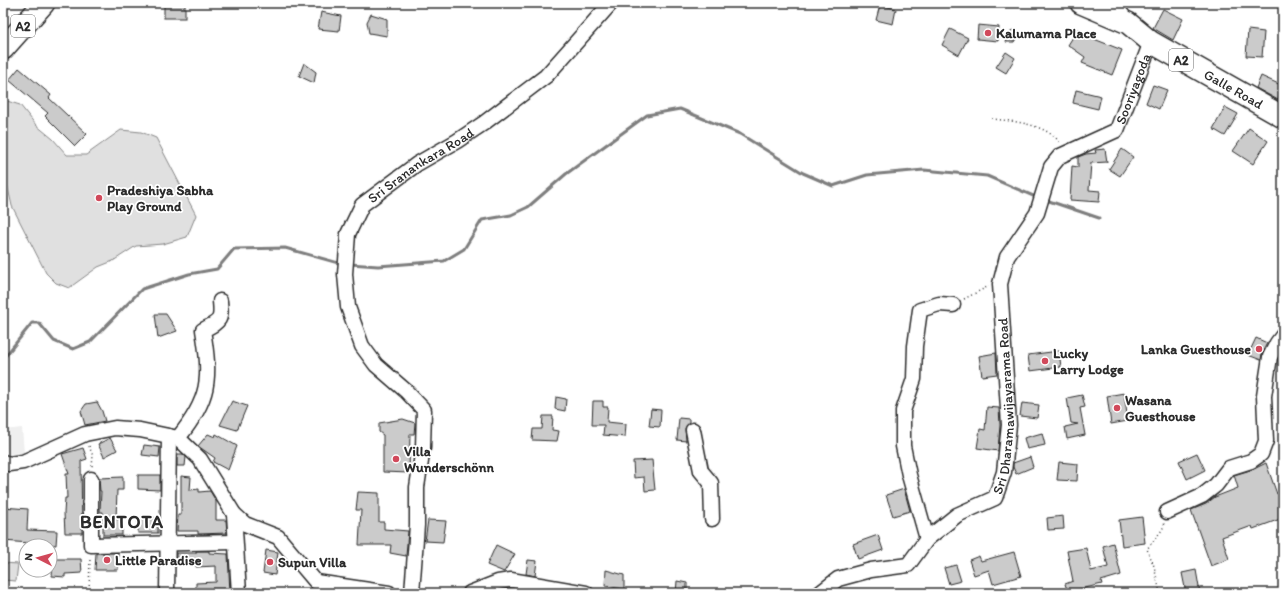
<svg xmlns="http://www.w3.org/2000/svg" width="1286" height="596" viewBox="0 0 1286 596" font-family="Itim,sans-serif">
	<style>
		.built { fill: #efefef }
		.green { fill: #e0e0e0; stroke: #868686 }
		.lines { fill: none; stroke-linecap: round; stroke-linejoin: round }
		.stream { stroke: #7e7e7e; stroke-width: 3 }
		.building { fill: #cbcbcb; stroke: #2b2b2b }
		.minor-casing { stroke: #2b2b2b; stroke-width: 17 }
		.highway-casing { stroke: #2b2b2b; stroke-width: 24 }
		.path { stroke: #2b2b2b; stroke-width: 1.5; stroke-dasharray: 1 3; stroke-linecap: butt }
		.minor { stroke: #fff; stroke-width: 14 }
		.highway { stroke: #fff; stroke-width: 21 }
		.poi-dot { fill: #d1495b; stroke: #fff; stroke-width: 1.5 }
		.labels { text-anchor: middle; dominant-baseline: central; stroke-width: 3.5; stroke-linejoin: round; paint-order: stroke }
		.shield { fill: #fff; stroke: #6b6b6b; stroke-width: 1 }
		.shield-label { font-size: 13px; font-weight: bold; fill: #2b2b2b }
		.poi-label { font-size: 14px; font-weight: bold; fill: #2b2b2b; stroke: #fff; text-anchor: start }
		.street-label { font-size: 14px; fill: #2b2b2b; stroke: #fff }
		.district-label { font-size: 18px; font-weight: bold; letter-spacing: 1px; fill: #2b2b2b; stroke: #fff }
	</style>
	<rect width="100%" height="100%" fill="#fff"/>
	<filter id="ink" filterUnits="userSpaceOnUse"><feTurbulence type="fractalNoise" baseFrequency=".025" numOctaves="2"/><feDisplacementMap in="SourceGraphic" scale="8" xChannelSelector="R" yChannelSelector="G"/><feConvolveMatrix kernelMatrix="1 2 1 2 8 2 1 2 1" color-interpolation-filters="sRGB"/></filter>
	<g filter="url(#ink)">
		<path class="built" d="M22,428L24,453L7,455L4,430Z"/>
		<g class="green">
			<path d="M7,101L20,105L36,125L53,139L67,155H86L121,130L141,132L156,138L196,215L187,237L163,244L136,246L113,261L98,267L69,288L56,283L46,273L12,206L3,166V102Z"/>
			<path d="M3,563L18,564L16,581L3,580Z"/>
		</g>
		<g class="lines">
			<g class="stream">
				<path d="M1046,200L1099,218"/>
				<path d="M350,264L378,266L444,261L464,249L482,220L511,215L528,207L566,174L647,115L680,109L740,134L803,173L833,186L867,175L924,170L987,176L1038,198"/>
				<path d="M3,359L32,323H39L54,341L73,349L90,342L142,289L189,274L217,269L234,249L285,248L342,264"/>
			</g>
		</g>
		<g class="building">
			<rect x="164" y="3" width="21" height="15"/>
			<path d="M880,5L896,9L893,24L876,20Z"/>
			<path d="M1163,9L1183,19L1173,40L1153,28Z"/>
			<path d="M321,12L341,16L339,31L318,29Z"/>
			<path d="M371,14L387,19V36L369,33L367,22Z"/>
			<path d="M978,25L999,27L998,41L977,39Z"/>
			<path d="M950,29L968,38L959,55L942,45Z"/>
			<path d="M1078,29L1094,39L1122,50L1112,75L1082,63L1085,57L1068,45Z"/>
			<path d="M1012,30L1019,33L1014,42H1006Z"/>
			<path d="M1248,30L1264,32L1262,57L1246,56Z"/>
			<path d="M1006,52L1015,58L1006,73L996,67Z"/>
			<path d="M304,63L316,72L314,83L299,76Z"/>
			<path d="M19,68L51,95L49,98L87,134L75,146L45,116L48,113L9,80Z"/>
			<path d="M1261,76L1283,86L1278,100L1256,88Z"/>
			<path d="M1153,85L1167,90L1159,109L1146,103Z"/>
			<path d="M1076,90L1101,96L1098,109L1073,103Z"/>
			<path d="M1225,107L1238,114L1225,136L1213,129Z"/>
			<path d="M1249,128L1268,141L1253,164L1233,151Z"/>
			<path d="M1105,149L1107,162L1091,163L1089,190L1100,191L1099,202L1070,200L1072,166L1078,167V157L1086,154L1096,153L1095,150Z"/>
			<path d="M1122,149L1133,157L1120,176L1109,169Z"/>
			<path d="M155,314H166L177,331L158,338Z"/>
			<path d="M1256,338L1267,343L1262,353L1261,360L1248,355Z"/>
			<path d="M1059,351L1061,367L1030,371L1028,355Z"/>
			<path d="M996,353L997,374L982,376L979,356Z"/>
			<path d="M1124,393L1128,421L1111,424L1107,396Z"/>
			<path d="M1082,395L1085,407L1080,408L1085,435L1067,439L1065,427L1078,424L1071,423L1067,398Z"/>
			<path d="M556,397L566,399L565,411L555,409Z"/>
			<path d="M232,401L247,406L237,430L220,425Z"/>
			<path d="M593,401H603V407H608L607,422L626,424L625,437L603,435L604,425H592Z"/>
			<path d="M97,402L102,411L105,421L85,425L81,411L86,404Z"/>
			<path d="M1022,403L1039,405L1037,418L1020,416Z"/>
			<path d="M987,407L999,408L1000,425L998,451L977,448L980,429L985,430Z"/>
			<path d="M651,409L661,410L660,427L649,426Z"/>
			<path d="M543,416H553L552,430L559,431L557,441L532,440L533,429H542Z"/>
			<path d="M679,418L689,419V423L685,428L686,441L677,440Z"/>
			<path d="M403,419L415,423L414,434H410L409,473L383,472V435L379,432V423Z"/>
			<path d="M1042,433L1045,445L1027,449L1024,438Z"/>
			<path d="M208,434L215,437L216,434L237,446L228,470L213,462L215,458L198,446Z"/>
			<path d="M110,438L117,450L104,457L98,444Z"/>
			<path d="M144,445L160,447L159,457L142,455Z"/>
			<path d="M83,448L87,459L81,461L82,533H65L64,513L65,498H67L66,474H69L62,454Z"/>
			<path d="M1197,453L1205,470L1187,479L1179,461Z"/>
			<path d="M177,454H183L186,457L185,466H177Z"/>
			<path d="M1030,457L1033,467L1016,474L1013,467V463Z"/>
			<path d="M652,460L655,490L645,491L644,477L634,478L633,461Z"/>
			<path d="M1059,462L1078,464L1077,481L1057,480Z"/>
			<path d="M1266,463L1277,494L1283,491V518L1253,529L1252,526L1222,537L1229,559L1211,566L1191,510L1206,504L1215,497L1238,488L1234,475L1254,469Z"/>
			<path d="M138,475H160V490L138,489Z"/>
			<path d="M181,476L191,477L190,490L199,489V492L210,491L216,501V520H226L227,533L198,534V531H177L178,515H181Z"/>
			<path d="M123,477V490H117L116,519H122V535H103V512H100L101,491H100L99,478Z"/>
			<path d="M904,489L910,511L893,516L886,495Z"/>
			<path d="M358,492L379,493V522H384V529L408,531L406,556L390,553L391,545H359L361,510H356Z"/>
			<path d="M3,507L28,509L27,530L57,531L56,545L3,541Z"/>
			<path d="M1063,516L1064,529L1048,530L1047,518Z"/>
			<path d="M1142,517L1145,543L1122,546L1119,520Z"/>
			<rect x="138" y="518" width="20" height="15"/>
			<path d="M428,520L446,521L443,542L425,541Z"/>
			<path d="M878,535L883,550L858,559L853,544Z"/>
			<path d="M1113,543L1121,575L1101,581L1102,584L1068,592L1065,584L1073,581L1067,551L1086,548L1091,571L1108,567L1103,546Z"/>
			<path d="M496,545L515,554L504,572L487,565Z"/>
			<path d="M266,550L278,552L275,575L263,573Z"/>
			<path d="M196,551H209V553L228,554L230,593H196V583L216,582V566L196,567V563H176V553H196Z"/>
			<path d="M1014,552L1021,576L993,584L989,570L974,575L969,560L979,556L981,561Z"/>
			<path d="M96,553H118V570H95Z"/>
			<path d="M53,559H81L82,573L65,574V577L52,576Z"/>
			<path d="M528,560L537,561L535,576L526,574Z"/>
			<path d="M956,565L961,581L949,584L944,568Z"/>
			<path d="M606,570L624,575V589L605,586Z"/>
			<path d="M1196,570L1200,593H1186L1182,573Z"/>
			<path d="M677,581L687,583V593H676Z"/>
		</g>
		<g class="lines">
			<defs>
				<g id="minor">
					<path d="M1114,3L1128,23"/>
					<path d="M693,430L701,471L711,483L712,519"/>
					<path d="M178,438C210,399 211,379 203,330C220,321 222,321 220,301"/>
					<path d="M3,462L9,464L23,462L85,434L115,428L140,430L178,438L200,459L234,514L245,524L278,537L316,582L389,593"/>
					<path d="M91,479V545L235,542"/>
					<path d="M1167,512L1202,496L1216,485L1229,468L1251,461L1261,454L1266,441L1264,396L1270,357L1277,343L1283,335"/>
					<path d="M234,514L239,593"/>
					<path d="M927,539L909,475L903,446V411L914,379L915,346L920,310L939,304L953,305"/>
					<path d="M167,593L169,436"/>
					<path id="s1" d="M412,593L417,525V487L423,448L424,410L406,391L376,365L362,346L348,307L345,274L348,234L362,205L417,164L457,141L484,123L546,76L611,3"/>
					<path d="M470,593L498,582L511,580L586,593"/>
					<path id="s2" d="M820,593L838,579L871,570L908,565L927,539L957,515L995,498L1004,472L1009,425L1000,284L1007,257L1037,213L1051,167L1060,156L1117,130L1151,42"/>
				</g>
				<g id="highway">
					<path id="s3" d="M1081,3L1128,23L1151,42L1283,117"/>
					<path d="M3,49L44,3"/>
				</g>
			</defs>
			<use href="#minor" class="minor-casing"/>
			<use href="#highway" class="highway-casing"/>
			<g class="path">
				<path d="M992,119C1013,121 1047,124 1060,143"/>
				<path d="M964,299L989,286"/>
				<path d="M89,446L93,456L92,467"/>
				<path d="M89,593L90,557"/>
				<path d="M1160,593L1154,566L1147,549L1162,530L1165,523"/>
			</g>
			<use href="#minor" class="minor"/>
			<use href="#highway" class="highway"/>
		</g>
	</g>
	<g class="poi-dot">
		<circle cx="988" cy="33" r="4"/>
		<circle cx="99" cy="198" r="4"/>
		<circle cx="1259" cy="349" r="4"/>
		<circle cx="1045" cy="361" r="4"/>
		<circle cx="1117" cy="408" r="4"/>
		<circle cx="396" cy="459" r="4"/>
		<circle cx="107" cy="560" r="4"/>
		<circle cx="270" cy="562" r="4"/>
	</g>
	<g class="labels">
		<g class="shield">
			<rect x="11" y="15" width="24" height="22" rx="3"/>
			<rect x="1169" y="49" width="24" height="22" rx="3"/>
		</g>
		<g class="shield-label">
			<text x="23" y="26">A2</text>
			<text x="1181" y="60">A2</text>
		</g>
		<g class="poi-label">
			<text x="996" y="33">Kalumama Place</text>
			<text x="107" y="190">Pradeshiya Sabha<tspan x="107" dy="16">Play Ground</tspan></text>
			<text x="1251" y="349" text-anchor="end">Lanka Guesthouse</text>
			<text x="1053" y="353">Lucky<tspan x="1053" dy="16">Larry Lodge</tspan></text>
			<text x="1125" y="400">Wasana<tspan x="1125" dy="16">Guesthouse</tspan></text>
			<text x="404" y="451">Villa<tspan x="404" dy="16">Wunderschönn</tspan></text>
			<text x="115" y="560">Little Paradise</text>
			<text x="278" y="562">Supun Villa</text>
		</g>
		<g class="street-label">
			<text stroke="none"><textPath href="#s2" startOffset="673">Sooriyagoda</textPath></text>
			<text stroke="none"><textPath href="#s3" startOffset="176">Galle Road</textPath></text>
			<text stroke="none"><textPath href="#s1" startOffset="491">Sri Sranankara Road</textPath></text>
			<text stroke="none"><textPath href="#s2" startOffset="300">Sri Dharamawijayarama Road</textPath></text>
		</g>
		<g class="district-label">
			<text x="122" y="522">BENTOTA</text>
		</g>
	</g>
	<rect width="1286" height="596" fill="none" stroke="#fff" stroke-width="16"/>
	<rect x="8" y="8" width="1270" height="580" fill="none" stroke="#2b2b2b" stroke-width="1.5" filter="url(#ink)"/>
	<g transform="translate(38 558) rotate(276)"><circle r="19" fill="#ffffff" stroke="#aaaaaa"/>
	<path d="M0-3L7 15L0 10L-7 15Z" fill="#d1495b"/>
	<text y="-6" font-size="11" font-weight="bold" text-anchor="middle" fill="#2b2b2b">N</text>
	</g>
</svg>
